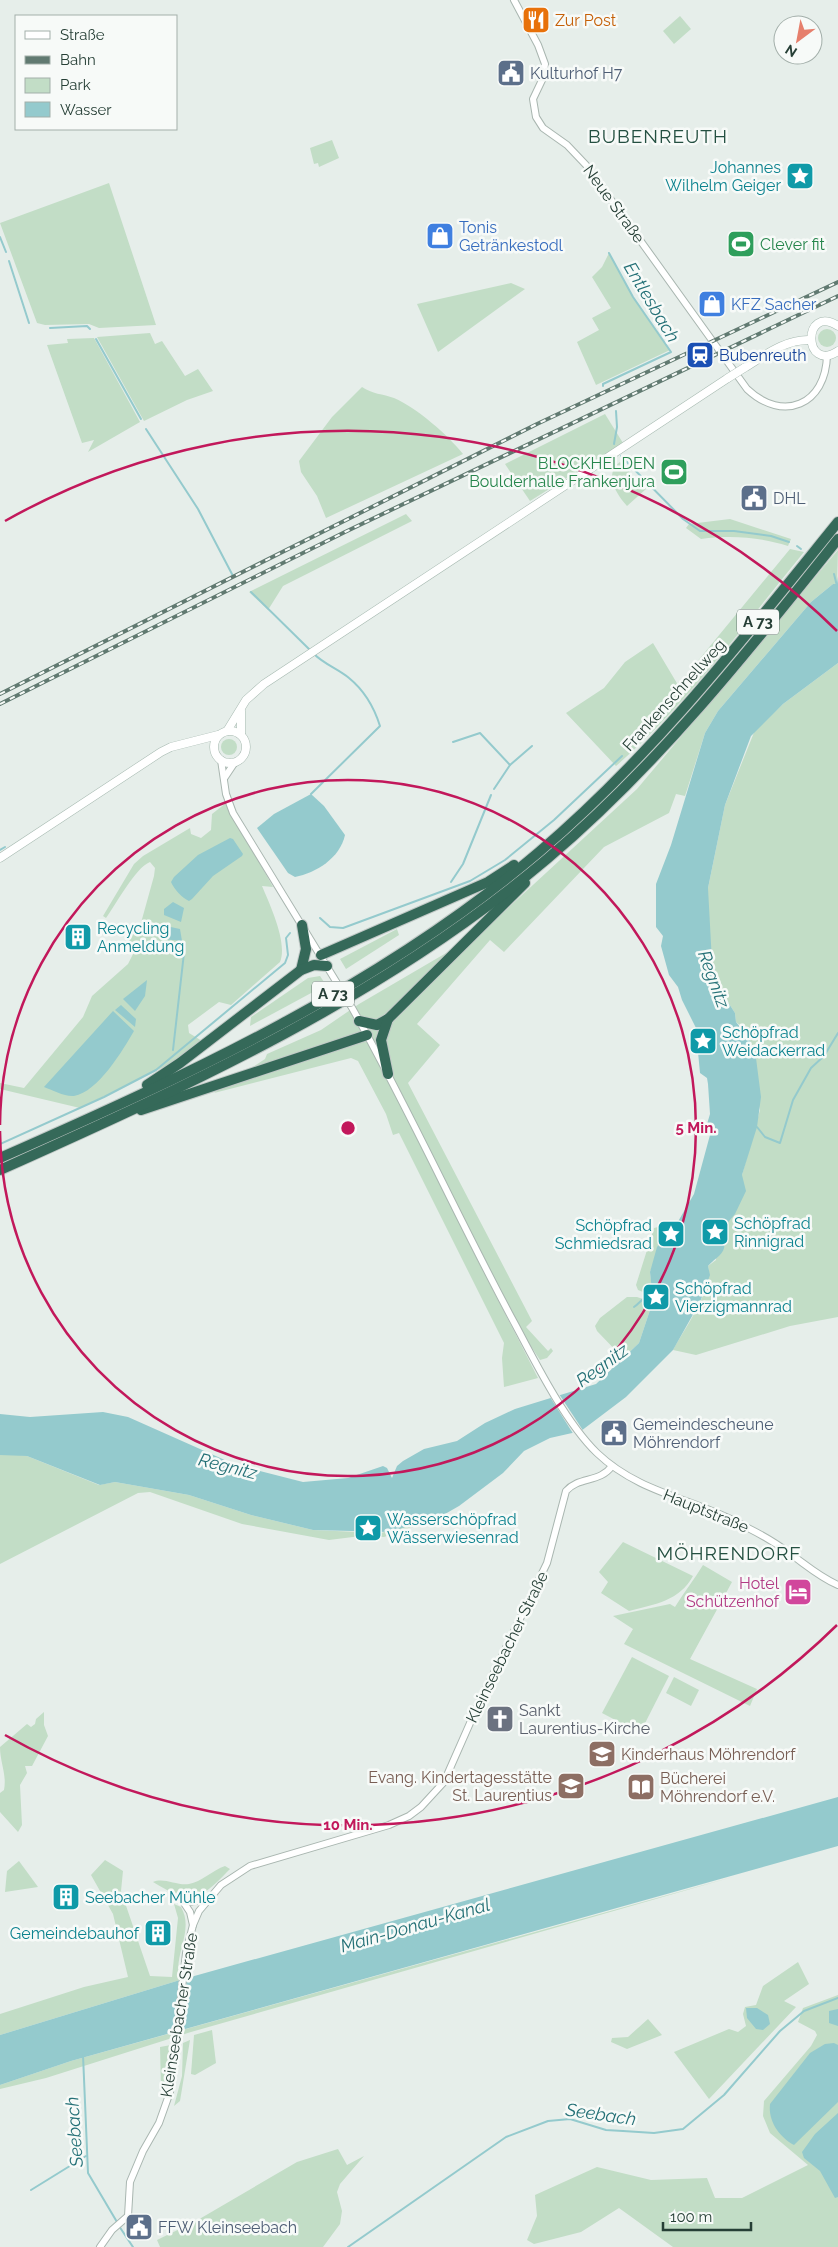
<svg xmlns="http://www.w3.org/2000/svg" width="838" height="2247" viewBox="0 0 838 2247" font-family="Raleway,sans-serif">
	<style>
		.green { fill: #c2ddc6 }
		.water { fill: #94cacd }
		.pier { fill: #e6eeea }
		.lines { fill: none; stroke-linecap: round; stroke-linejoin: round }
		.stream { stroke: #94cacd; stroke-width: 2 }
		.tertiary-casing { stroke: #a9b6b0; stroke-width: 8 }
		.secondary-casing { stroke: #a6b9b0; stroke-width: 9 }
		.motorway-casing { stroke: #c2c9c7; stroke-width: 12 }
		.tertiary { stroke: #fff; stroke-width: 6 }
		.secondary { stroke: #fff; stroke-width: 8 }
		.motorway { stroke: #356959; stroke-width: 10 }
		.rail-casing { stroke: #617a71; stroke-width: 4 }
		.rail { stroke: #f7faf8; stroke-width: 2; stroke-dasharray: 5.5; stroke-linecap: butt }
		.tertiary-bridge-casing { stroke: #a9b6b0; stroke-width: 8; stroke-linecap: butt }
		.secondary-bridge-casing { stroke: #a6b9b0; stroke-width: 9; stroke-linecap: butt }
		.tertiary-bridge { stroke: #fff; stroke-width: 6 }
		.secondary-bridge { stroke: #fff; stroke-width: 8 }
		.ring { fill: none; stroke: #c2185b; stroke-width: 2.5 }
		.labels { text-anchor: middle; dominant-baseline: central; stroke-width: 5; stroke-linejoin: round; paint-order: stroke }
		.shield { fill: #f7faf8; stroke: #657770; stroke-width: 1 }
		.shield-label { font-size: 15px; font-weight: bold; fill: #263f36 }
		.food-label { font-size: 16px; fill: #c56008; stroke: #f7faf8; text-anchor: start }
		.service-label { font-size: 16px; fill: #4e5e75; stroke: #f7faf8; text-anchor: start }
		.culture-label { font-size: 16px; fill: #0d838f; stroke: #f7faf8; text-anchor: start }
		.street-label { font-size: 16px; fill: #263f36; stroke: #f7faf8 }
		.shop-label { font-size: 16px; fill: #366cbe; stroke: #f7faf8; text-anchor: start }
		.leisure-label { font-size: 16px; fill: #27864d; stroke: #f7faf8; text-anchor: start }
		.transit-label { font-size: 16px; fill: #164399; stroke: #f7faf8; text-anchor: start }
		.hotel-label { font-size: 16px; fill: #b23c85; stroke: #f7faf8; text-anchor: end }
		.worship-label { font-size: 16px; fill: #5b616d; stroke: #f7faf8; text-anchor: start }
		.education-label { font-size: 16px; fill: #785e54; stroke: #f7faf8; text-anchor: start }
		.water-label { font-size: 18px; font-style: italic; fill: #257177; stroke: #f7faf8 }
		.quarter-label { font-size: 19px; letter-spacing: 1px; fill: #245041; stroke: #f7faf8 }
		.centre { fill: #c2185b; stroke: #f7faf8; stroke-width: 2.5 }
		.ring-label { font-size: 15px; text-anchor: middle; font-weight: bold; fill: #c2185b; stroke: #f7faf8; stroke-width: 5; stroke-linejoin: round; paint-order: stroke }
	</style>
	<rect width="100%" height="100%" fill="#e6eeea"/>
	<g class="green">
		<path d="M680,16L691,29L674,44L663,31Z"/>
		<path d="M332,140L339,158L319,167L318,163L314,164L310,148Z"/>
		<path d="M109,183L156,325L99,328L89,324L45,325L37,323L0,223Z"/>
		<path d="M609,253L633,297L670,350L596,385L577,342L599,330L592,318L611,308L592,277L602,267Z"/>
		<path d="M511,283L525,289L438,352L417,304Z"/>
		<circle cx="827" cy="338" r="9"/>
		<path d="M150,333L155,344L162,341L185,376L198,369L213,391L187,400L144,421L97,337Z"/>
		<path d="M94,338L140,422L88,452L94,440L82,443L47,345L68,343L67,339Z"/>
		<path d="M362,387C372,394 383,394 394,398C417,408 448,435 463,454L326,518L317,496L301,472L299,461L332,417Z"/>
		<path d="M605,414L623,443L530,501L505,464Z"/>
		<path d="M620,462L646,489L627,506C617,495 603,474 620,462Z"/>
		<path d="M406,514L412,521L283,586L268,610L249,592Z"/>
		<path d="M730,519L791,539L788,546C759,537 731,535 701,539L686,528L689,524Z"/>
		<path d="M790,549L804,552C744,625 687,704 616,766L566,713L604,688L625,662L653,643L678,685Z"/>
		<path d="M838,550L837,585L833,584L811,602L718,711L705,733L685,796L676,794L669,813L604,847L504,952L490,940L417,1024L440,1045L408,1083L532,1321L526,1327L548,1351L551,1348L553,1351L547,1358L540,1360L526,1339L478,1247L472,1249L538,1378L504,1387L502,1358L504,1343L399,1133L393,1135L386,1114L358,1061L351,1058L214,1093L265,1059L267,1054L321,1030L359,1004L482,932L637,789Z"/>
		<path d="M838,663V1317L790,1326L696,1355L673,1350C685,1328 713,1290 708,1266L716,1260L717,1235L742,1175L760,1110L742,1027L736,1022L735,1013L726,999L712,962L707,904L708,888L725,805L755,730L783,704Z"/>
		<circle cx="229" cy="747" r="8"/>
		<path d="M226,803L273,887L262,886C270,905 288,943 280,962L231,1005L219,1002L188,1025L189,1033L202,1041L176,1061L80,1108L0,1089V1083L24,1088L83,1017L92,996L128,964L133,954L128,935L139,930L154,876L155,868L150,862C135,868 117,903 106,918L103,916L134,864L143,856L190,828L191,834L201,838L211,830L212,814Z"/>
		<path d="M397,929L399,935L346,969L340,959Z"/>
		<path d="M320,976L326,985L250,1026L251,1017L308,978Z"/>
		<path d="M658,1227L667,1236L665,1237L650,1272L652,1289L643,1292L638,1290L636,1285L654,1228Z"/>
		<path d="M627,1297H637L643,1299L647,1297L653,1301L639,1343L623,1358L597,1331L595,1326L600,1318Z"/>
		<path d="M5,1453L27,1456L99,1485L115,1482L189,1495L251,1515L313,1530L381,1533L445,1514V1516L384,1537L361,1536L329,1540L242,1524L150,1492L138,1493L0,1564V1455Z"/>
		<path d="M623,1542L693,1576C679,1601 656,1604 629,1611L601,1593L608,1582L599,1572Z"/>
		<path d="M703,1565L732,1582L690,1659L757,1689L750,1706L624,1644L633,1629L613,1616L670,1604L675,1607C684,1592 694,1580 703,1565Z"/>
		<path d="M632,1657L669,1676L640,1733L602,1713Z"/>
		<path d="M674,1677L699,1690L691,1706L666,1693Z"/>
		<path d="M44,1712V1725L48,1736L32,1766H25L27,1773L20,1785L22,1825L18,1832L0,1812V1793L4,1790C7,1774 0,1763 0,1747L27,1724L31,1727L35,1724L36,1719Z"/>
		<path d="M105,1860L123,1871L121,1891L150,1976L172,1977L178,1918L174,1904L181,1907C195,1931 172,1956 180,1980L0,2035V2014L84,1987L128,1977L113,1914L91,1875Z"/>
		<path d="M19,1861L38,1887L5,1892L7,1871Z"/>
		<path d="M225,1866L230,1869C199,1901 192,1906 153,1882C164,1877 177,1886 189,1884C201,1882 213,1870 225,1866Z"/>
		<path d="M736,1876L191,2032L46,2078L0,2089V2085L71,2061Z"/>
		<path d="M798,1962L809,1984L784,2001L796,2007L709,2099L674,2052L729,2029L738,2032L746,2026L743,2014L745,2007L756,2005L763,1986Z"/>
		<path d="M838,1995V2247H673L619,2208L581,2232L534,2244L527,2240L537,2216L535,2195L597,2167L651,2180L707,2178L715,2198H742L808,2165L770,2133L763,2116L764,2101L811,2046L817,2035L815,2031L798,2022L803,2008Z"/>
		<path d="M648,2019L662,2035L627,2049L611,2042L612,2038L628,2037Z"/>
		<path d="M212,2030L216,2063L195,2075L191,2074L194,2035Z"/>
		<path d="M190,2040L180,2101L174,2106L182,2076L183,2043Z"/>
		<path d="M171,2045L166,2087H161L160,2047Z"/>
		<path d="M338,2149L347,2165L364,2156L340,2184L337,2192L342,2211L340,2224L323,2247H160L157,2240L196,2221L297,2162Z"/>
	</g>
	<g class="water">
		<path d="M838,576V663L783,704L751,736L725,805L708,888L712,962L726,999L735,1013L736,1022L749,1038L756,1058L761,1097L757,1127L742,1175L746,1191L735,1214L718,1234L724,1239C727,1254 717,1256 708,1266L710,1275L700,1302L673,1350L626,1397L581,1431L550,1438L524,1451L503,1473L459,1506L445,1514L390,1532L313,1530L251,1515L189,1495L115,1482L100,1485L27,1456L0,1455V1414L30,1417L103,1412L128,1417L236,1465L303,1482L348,1478L383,1466L387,1468L392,1478L397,1466L403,1461L424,1449L457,1441L485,1423L515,1409L596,1384L639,1343L653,1301L650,1272L657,1247L676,1225L694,1194L710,1135L707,1124L710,1114L708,1084L707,1078L700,1073L698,1052L701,1038L682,1000L678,987L669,975L661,946L663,936L656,927V884L671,845L705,733L718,711L811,602L833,584H837Z"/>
		<path d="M311,794L324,806L345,835C340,858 316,873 295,877L288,873L257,828L274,814Z"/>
		<path d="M230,838L233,839L243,854L242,856L213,876L192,899L189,901C182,898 174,889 171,882L174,877L198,855Z"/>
		<path d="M173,902L184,908L181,922L164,915V909Z"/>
		<path d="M166,926L180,929L182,941L163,939L162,928Z"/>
		<path d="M147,980L145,996L135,1011L123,999Z"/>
		<path d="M121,1005L136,1019L135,1027L115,1010Z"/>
		<path d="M113,1011L134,1031C123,1050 98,1092 74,1096C65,1097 52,1090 44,1087Z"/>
		<path d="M838,1797V1846L71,2061L0,2085V2035L180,1980Z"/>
		<path d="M746,2008H757L768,2015L770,2024L763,2030L756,2029L747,2018Z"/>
		<path d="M838,2009V2026L829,2023V2011Z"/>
		<path d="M834,2043L838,2045V2102L794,2145C779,2137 768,2121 770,2104L810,2053L825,2044Z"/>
		<path d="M838,2113V2197L835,2198L820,2171L804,2158L802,2152L815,2134Z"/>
	</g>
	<g class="pier">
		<path d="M559,1394L584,1432L582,1433L574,1435L550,1397Z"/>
		<path d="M187,1975L182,2032L174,2035L179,1978Z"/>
	</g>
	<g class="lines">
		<g class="stream">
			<path d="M0,237L6,252"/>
			<path d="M9,261L29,323"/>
			<path d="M50,328L87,326L90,329"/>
			<path d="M96,339L141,419"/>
			<path d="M603,386V384L671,352L633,297L609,253"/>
			<path d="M146,429L198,509L233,576"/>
			<path d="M614,444L617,427L616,411"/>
			<path d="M621,456L683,519L700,531H734L771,536L789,542"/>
			<path d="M797,546L801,549"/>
			<path d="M834,574L837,586"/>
			<path d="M251,592L310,650"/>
			<path d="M453,742L480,733L510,765L494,789"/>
			<path d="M510,765L532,746"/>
			<path d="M311,794L380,726C374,707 365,691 349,678C338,669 324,664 314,654"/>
			<path d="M0,850L5,847"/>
			<path d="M451,882L463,864L491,795"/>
			<path d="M320,918L330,927L343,928L470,881L505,860L554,820L622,756"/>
			<path d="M173,1050L185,944"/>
			<path d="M757,1127L765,1137L780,1143L793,1100L811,1068L824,1056L838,1033"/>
			<path d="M0,1144L104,1097L156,1070L285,963L288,955L286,938L290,933"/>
			<path d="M634,1307C643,1301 642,1295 654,1299"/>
			<path d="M83,2055L88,2173L117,2222"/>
			<path d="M31,2190L86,2156"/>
			<path d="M119,2226L133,2247"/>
			<path d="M348,2247L506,2137L548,2121L570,2119L606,2130L623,2131L654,2133L683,2129L724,2095L780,2031L804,2011L838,1998"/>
		</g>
		<defs>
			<g id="tertiary">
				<path d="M514,0L538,45L545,64L543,78L533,99L536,117L543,128L567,145L586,165L747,389C783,423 826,405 827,355"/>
				<path d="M221,760L226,794L233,813L337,983"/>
				<path d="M225,777L235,762"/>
				<path d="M351,1006C410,1110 459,1221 516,1326C536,1364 566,1423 597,1453C641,1495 698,1499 748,1528C762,1535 776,1543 789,1553C805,1564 819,1577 838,1585"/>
				<path d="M193,1925L190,1912L184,1903L208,1899"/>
				<path d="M100,2247L112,2230L128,2216L130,2182L143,2151L159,2123L170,2092L186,1953L193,1925L199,1911L221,1885L250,1866L389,1825L409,1816L421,1807L444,1782L474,1714L547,1563L566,1491C579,1476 600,1483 612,1466"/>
			</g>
			<g id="secondary">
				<path d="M838,326C802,303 803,374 838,351"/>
				<path d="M744,368C764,356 785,339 810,340"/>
				<circle cx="230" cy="747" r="16"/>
				<path d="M227,731L246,700L264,684L728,378"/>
				<path d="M241,734V711"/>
				<path d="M0,858L161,752L171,747L218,735"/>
			</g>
			<g id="motorway">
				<path d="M321,955L488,882L514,865"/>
				<path d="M301,970L306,949L302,925"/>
				<path d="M359,1021L377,1025L388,1019L525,883"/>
				<path d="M388,1074L381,1040L388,1019"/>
				<path d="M147,1085L180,1063L301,970L314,965L327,966"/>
				<path d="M141,1110L367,1035"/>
				<path d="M0,1158C189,1075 381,986 539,852C653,755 744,638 838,522"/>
				<path d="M0,1170C192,1084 385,996 547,859C657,766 748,652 838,539"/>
			</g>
		</defs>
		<use href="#tertiary" class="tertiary-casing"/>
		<use href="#secondary" class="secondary-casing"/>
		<use href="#motorway" class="motorway-casing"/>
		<use href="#tertiary" class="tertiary"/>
		<use href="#secondary" class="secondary"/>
		<use href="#motorway" class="motorway"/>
		<defs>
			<g id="rail">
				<path d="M0,694L537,424L838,282"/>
				<path d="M0,704L345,532L838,296"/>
			</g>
		</defs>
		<use href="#rail" class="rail-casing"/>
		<use href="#rail" class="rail"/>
		<defs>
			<path id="tertiary-bridge" d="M337,983L351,1006"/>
			<path id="secondary-bridge" d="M728,378L744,368"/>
		</defs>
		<use href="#tertiary-bridge" class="tertiary-bridge-casing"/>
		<use href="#secondary-bridge" class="secondary-bridge-casing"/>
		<use href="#tertiary-bridge" class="tertiary-bridge"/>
		<use href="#secondary-bridge" class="secondary-bridge"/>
	</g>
	<g class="ring">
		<path d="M0 1125A348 348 0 1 1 0 1131"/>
		<path d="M837 1625A697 697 0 0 1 5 1735M5 521A697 697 0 0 1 837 631"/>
	</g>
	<defs>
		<symbol id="restaurant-square" viewBox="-11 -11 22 22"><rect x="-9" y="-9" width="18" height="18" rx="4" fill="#e8710a" stroke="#f7faf8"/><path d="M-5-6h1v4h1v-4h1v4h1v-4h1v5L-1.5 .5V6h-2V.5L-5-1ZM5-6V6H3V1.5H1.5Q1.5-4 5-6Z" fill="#fff"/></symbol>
		<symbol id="civic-square" viewBox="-11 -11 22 22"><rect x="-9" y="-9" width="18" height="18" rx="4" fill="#5c6f8a" stroke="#f7faf8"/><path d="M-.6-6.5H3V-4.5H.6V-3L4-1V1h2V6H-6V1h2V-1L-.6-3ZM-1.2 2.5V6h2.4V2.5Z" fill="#fff"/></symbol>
		<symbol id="sight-square" viewBox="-11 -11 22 22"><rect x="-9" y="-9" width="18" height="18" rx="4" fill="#0f9aa8" stroke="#f7faf8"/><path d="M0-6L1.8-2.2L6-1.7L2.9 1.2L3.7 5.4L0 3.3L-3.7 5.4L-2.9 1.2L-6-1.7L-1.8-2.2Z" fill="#fff"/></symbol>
		<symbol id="shop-square" viewBox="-11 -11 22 22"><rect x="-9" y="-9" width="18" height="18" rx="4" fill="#3f7fe0" stroke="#f7faf8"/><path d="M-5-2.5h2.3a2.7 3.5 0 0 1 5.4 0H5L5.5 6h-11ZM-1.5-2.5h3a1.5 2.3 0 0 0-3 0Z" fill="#fff"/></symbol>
		<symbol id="stadium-square" viewBox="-11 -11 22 22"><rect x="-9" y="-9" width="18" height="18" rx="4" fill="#2e9e5b" stroke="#f7faf8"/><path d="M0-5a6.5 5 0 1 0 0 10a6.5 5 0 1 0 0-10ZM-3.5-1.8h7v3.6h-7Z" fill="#fff"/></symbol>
		<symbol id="station-square" viewBox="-11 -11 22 22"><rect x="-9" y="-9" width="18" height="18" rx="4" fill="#1a4fb4" stroke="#f7faf8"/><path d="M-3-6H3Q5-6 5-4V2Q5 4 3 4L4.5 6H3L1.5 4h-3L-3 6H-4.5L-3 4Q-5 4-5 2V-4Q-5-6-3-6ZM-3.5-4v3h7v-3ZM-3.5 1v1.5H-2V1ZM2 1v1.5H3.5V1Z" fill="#fff"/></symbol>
		<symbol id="building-square" viewBox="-11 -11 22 22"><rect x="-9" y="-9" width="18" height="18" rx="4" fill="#0f9aa8" stroke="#f7faf8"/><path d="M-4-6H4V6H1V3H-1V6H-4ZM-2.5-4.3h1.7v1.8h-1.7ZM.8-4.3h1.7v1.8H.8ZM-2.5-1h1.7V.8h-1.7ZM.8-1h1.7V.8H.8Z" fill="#fff"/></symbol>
		<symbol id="hotel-square" viewBox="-11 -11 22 22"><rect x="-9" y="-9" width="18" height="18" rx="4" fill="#d1479c" stroke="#f7faf8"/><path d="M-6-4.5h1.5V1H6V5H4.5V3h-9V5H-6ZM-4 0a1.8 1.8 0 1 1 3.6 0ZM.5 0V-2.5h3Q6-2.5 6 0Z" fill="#fff"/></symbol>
		<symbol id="church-square" viewBox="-11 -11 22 22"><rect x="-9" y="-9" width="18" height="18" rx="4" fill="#6b7280" stroke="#f7faf8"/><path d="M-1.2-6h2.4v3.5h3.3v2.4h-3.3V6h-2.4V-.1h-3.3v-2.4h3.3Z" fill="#fff"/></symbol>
		<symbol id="school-square" viewBox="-11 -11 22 22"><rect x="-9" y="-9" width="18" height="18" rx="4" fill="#8d6e63" stroke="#f7faf8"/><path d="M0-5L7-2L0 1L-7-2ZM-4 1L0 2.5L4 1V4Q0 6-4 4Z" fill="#fff"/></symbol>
		<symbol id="library-square" viewBox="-11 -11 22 22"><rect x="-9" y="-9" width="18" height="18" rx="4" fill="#8d6e63" stroke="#f7faf8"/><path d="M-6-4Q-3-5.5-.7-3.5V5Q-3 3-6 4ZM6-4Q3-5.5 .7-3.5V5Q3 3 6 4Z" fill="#fff"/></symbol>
	</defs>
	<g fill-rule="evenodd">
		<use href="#restaurant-square" x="520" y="4" width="32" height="32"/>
		<use href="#civic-square" x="495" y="57" width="32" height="32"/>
		<use href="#sight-square" x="784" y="160" width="32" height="32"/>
		<use href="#shop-square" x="424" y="220" width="32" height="32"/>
		<use href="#stadium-square" x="725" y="228" width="32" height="32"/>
		<use href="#shop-square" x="696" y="288" width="32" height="32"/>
		<use href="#station-square" x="684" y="339" width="32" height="32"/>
		<use href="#stadium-square" x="658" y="456" width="32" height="32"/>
		<use href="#civic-square" x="738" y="482" width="32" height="32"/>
		<use href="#building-square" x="62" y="921" width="32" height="32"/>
		<use href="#sight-square" x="687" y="1025" width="32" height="32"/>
		<use href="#sight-square" x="699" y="1216" width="32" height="32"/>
		<use href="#sight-square" x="655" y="1218" width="32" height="32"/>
		<use href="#sight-square" x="640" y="1281" width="32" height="32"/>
		<use href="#civic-square" x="598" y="1417" width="32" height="32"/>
		<use href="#sight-square" x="352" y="1512" width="32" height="32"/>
		<use href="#hotel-square" x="782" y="1576" width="32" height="32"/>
		<use href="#church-square" x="484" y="1703" width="32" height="32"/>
		<use href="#school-square" x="586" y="1738" width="32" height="32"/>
		<use href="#school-square" x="555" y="1770" width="32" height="32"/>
		<use href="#library-square" x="625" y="1771" width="32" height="32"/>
		<use href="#building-square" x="50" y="1881" width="32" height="32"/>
		<use href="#building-square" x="142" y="1917" width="32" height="32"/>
		<use href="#civic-square" x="123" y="2211" width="32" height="32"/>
	</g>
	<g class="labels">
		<g class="shield">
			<rect x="737" y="609.5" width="42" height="25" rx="4"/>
			<rect x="312" y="981.5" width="42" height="25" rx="4"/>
		</g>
		<g class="shield-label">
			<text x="758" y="622">A 73</text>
			<text x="333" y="994">A 73</text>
		</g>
		<g class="food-label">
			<text x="555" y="20">Zur Post</text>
		</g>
		<g class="service-label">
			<text x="530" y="73">Kulturhof H7</text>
			<text x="773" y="498">DHL</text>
			<text x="633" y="1424">Gemeindescheune<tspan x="633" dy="18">Möhrendorf</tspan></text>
			<text x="158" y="2227">FFW Kleinseebach</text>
		</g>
		<g class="culture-label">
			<text x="781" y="167" text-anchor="end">Johannes<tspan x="781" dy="18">Wilhelm Geiger</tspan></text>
			<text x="97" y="928">Recycling<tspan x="97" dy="18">Anmeldung</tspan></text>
			<text x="722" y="1032">Schöpfrad<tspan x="722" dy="18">Weidackerrad</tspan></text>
			<text x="734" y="1223">Schöpfrad<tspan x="734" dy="18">Rinnigrad</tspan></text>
			<text x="652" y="1225" text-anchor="end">Schöpfrad<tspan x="652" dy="18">Schmiedsrad</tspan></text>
			<text x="675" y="1288">Schöpfrad<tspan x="675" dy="18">Vierzigmannrad</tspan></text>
			<text x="387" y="1519">Wasserschöpfrad<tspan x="387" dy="18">Wässerwiesenrad</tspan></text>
			<text x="85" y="1897">Seebacher Mühle</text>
			<text x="139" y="1933" text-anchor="end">Gemeindebauhof</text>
		</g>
		<g class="street-label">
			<text transform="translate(614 204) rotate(54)">Neue Straße</text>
			<text transform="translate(674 695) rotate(-48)">Frankenschnellweg</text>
			<text transform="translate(706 1511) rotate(22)">Hauptstraße</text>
			<text transform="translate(507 1647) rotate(-64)">Kleinseebacher Straße</text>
			<text transform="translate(179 2015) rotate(-81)">Kleinseebacher Straße</text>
		</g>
		<g class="shop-label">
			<text x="459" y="227">Tonis<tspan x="459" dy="18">Getränkestodl</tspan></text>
			<text x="731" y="304">KFZ Sacher</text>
		</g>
		<g class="leisure-label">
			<text x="760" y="244">Clever fit</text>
			<text x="655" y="463" text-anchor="end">BLOCKHELDEN<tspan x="655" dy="18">Boulderhalle Frankenjura</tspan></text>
		</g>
		<g class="transit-label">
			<text x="719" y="355">Bubenreuth</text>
		</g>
		<g class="hotel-label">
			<text x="779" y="1583">Hotel<tspan x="779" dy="18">Schützenhof</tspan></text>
		</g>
		<g class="worship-label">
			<text x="519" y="1710">Sankt<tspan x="519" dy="18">Laurentius-Kirche</tspan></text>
		</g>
		<g class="education-label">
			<text x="621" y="1754">Kinderhaus Möhrendorf</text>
			<text x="552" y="1777" text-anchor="end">Evang. Kindertagesstätte<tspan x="552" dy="18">St. Laurentius</tspan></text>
			<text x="660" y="1778">Bücherei<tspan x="660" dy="18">Möhrendorf e.V.</tspan></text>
		</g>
		<g class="water-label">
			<text transform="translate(652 302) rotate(59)">Entlesbach</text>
			<text transform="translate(714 979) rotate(70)">Regnitz</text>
			<text transform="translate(602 1365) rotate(-36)">Regnitz</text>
			<text transform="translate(228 1466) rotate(14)">Regnitz</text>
			<text transform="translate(415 1925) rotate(-16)">Main-Donau-Kanal</text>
			<text transform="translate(601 2114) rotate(8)">Seebach</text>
			<text transform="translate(74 2132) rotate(-94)">Seebach</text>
		</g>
		<g class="quarter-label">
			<text x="658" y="136">BUBENREUTH</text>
			<text x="729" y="1553">MÖHRENDORF</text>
		</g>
	</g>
	<circle cx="348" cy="1128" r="8" class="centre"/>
	<g class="ring-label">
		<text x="696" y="1133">5 Min.</text>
		<text x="348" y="1830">10 Min.</text>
	</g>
	<rect x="15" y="15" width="162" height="115" fill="#f7faf8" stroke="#a3afaa"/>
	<rect x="25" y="31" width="25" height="8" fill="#ffffff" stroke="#a3afaa"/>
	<text x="60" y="40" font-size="15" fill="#263f36">Straße</text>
	<rect x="25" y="56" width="25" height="8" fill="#617a71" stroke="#a3afaa"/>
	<text x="60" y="65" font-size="15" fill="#263f36">Bahn</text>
	<rect x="25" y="78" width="25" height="15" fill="#c2ddc6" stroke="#a3afaa"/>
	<text x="60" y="90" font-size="15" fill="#263f36">Park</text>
	<rect x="25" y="102" width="25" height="15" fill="#94cacd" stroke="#a3afaa"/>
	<text x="60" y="115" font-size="15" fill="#263f36">Wasser</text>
	<g transform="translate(798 40) rotate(212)"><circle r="24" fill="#f7faf8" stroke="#a3afaa"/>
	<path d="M0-4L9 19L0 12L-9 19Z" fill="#e67f6c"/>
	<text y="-8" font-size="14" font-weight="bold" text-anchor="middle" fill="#263f36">N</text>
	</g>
	<path d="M663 2222v8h88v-8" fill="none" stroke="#263f36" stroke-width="2.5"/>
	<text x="670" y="2222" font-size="15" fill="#263f36" stroke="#f7faf8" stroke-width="4" paint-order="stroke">100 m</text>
</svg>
